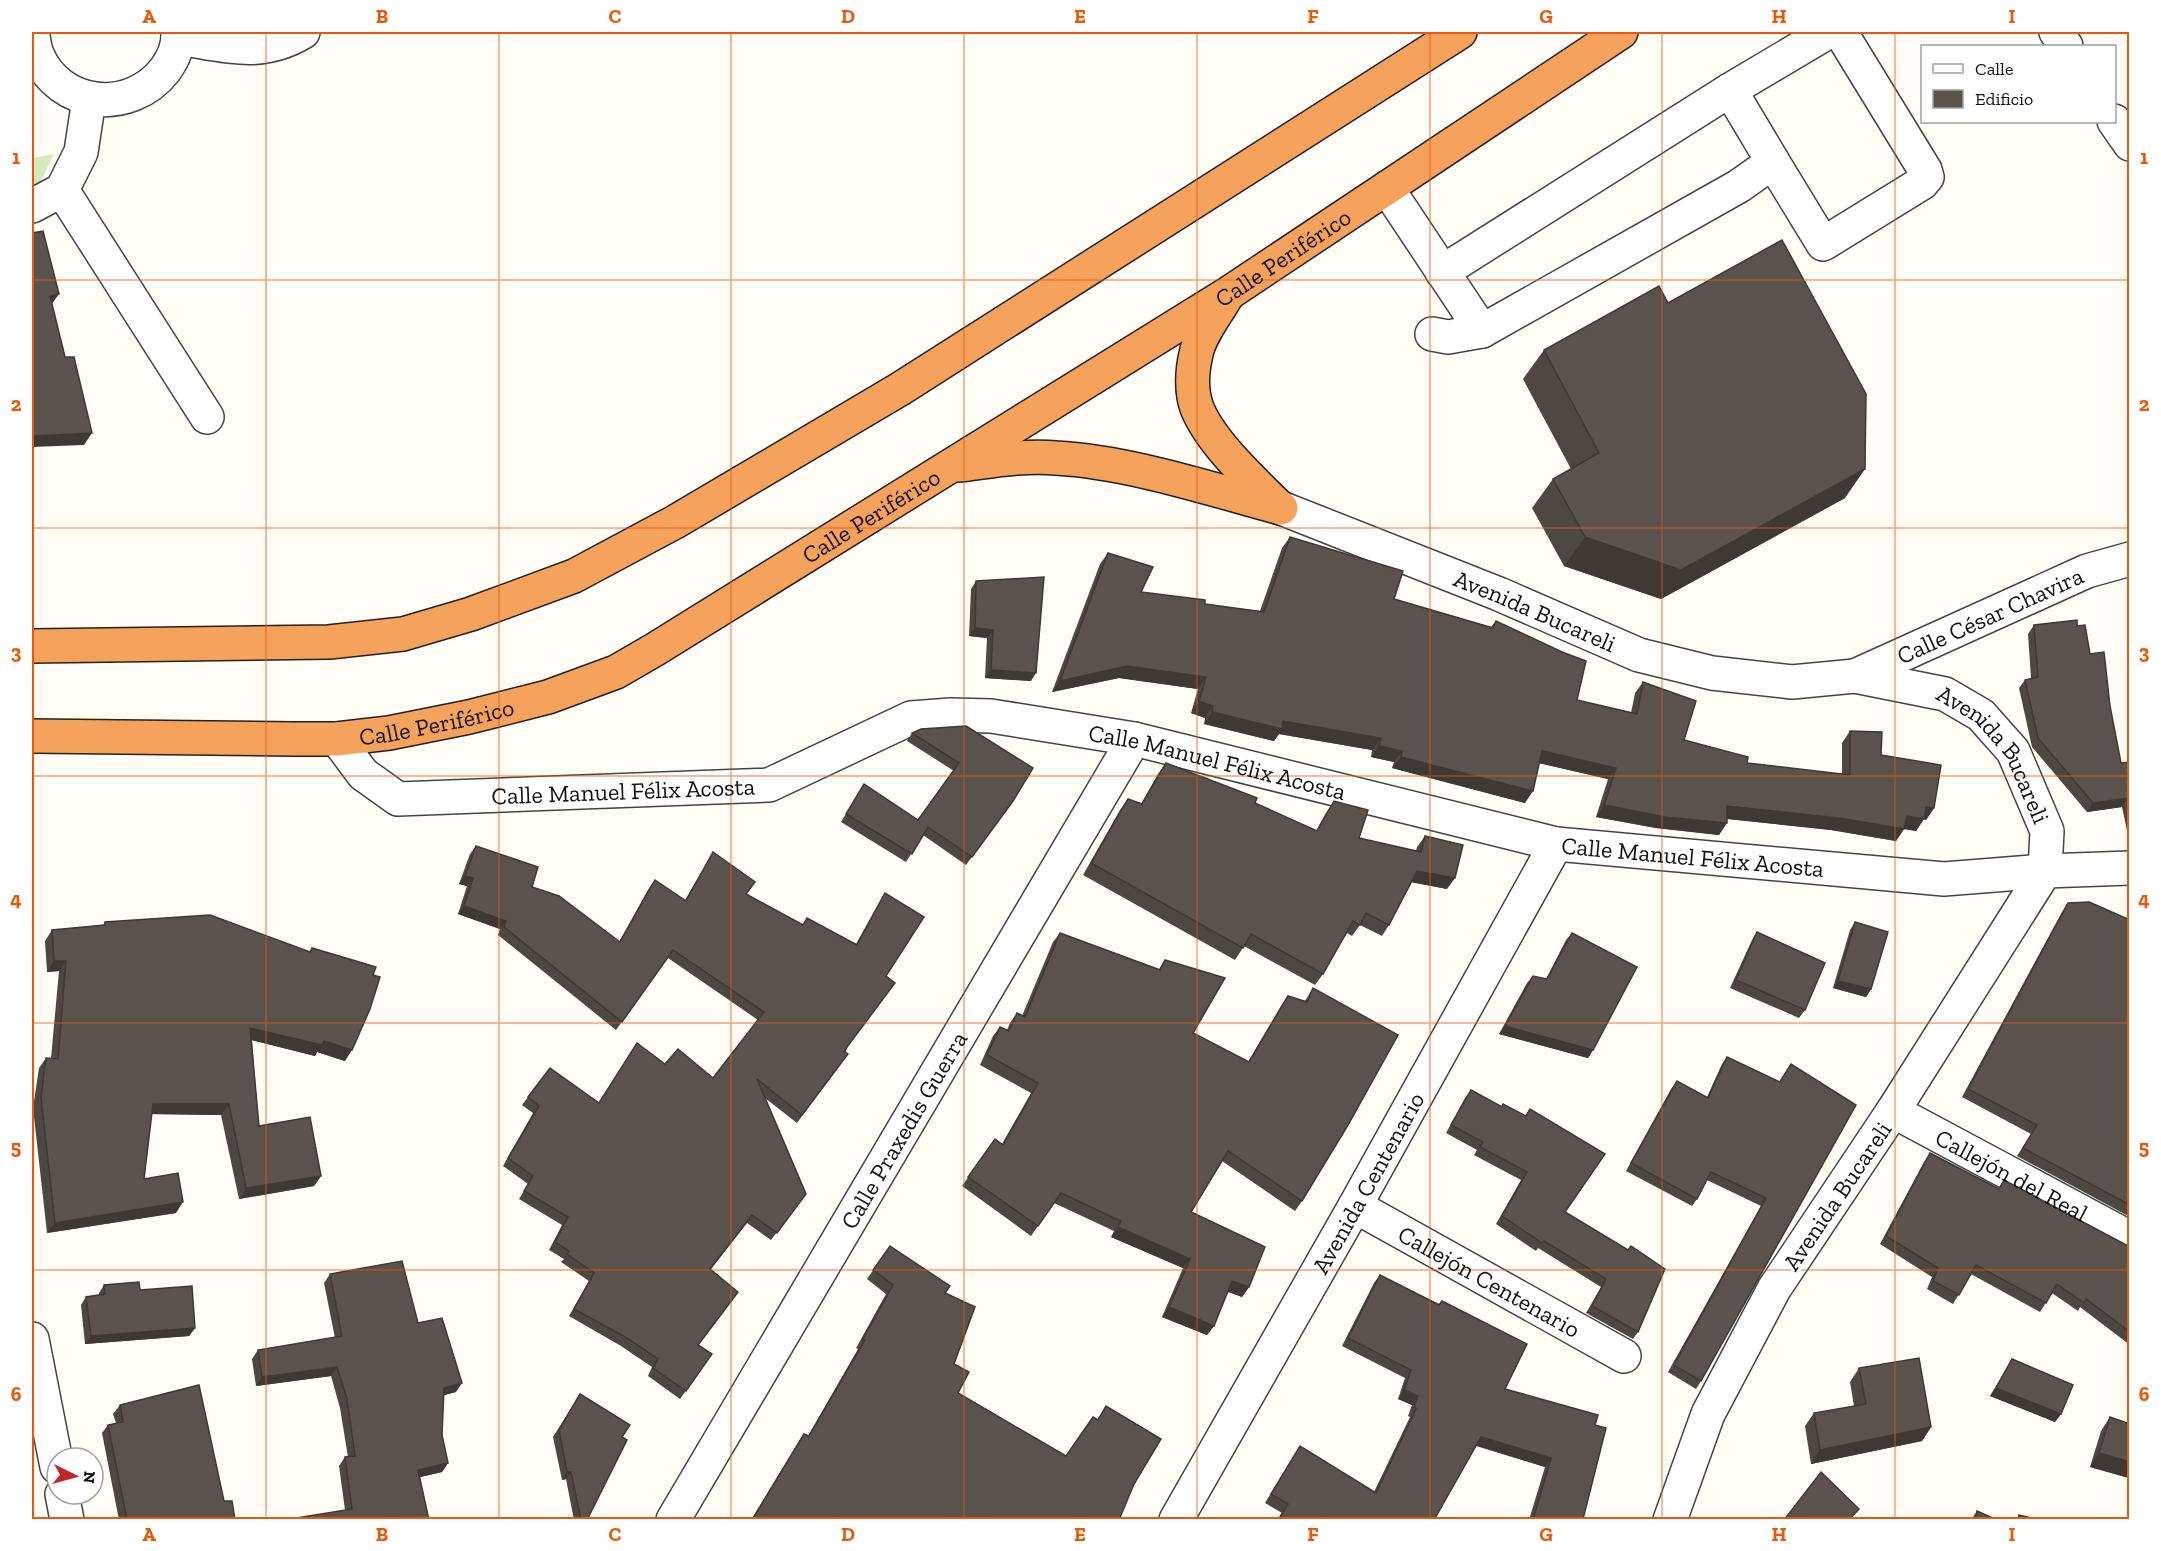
<svg xmlns="http://www.w3.org/2000/svg" width="2161" height="1551" viewBox="0 0 2161 1551" font-family="'Zilla Slab',serif">
	<style>
		.green { fill: #d5ebbd }
		.lines { fill: none; stroke-linecap: round; stroke-linejoin: round }
		.minor-casing { stroke: #444; stroke-width: 36 }
		.highway-casing { stroke: #222; stroke-width: 36 }
		.minor { stroke: #fff; stroke-width: 33 }
		.highway { stroke: #f5a25d; stroke-width: 33 }
		.wall { fill: #4d4742 }
		.shaded-wall { fill: #3f3936 }
		.building { fill: #5a524d; stroke: #3f3936; stroke-width: 1.5 }
		.grid { fill: none; stroke: #e8590c; stroke-width: 1.5; stroke-opacity: 0.55 }
		.labels { text-anchor: middle; dominant-baseline: central; stroke-width: 6; stroke-linejoin: round; paint-order: stroke }
		.street-label { font-size: 24px; fill: #111; stroke: #fff }
		.neatline { fill: none; stroke: #e8590c; stroke-width: 2 }
		.grid-label { font-size: 20px; text-anchor: middle; font-weight: bold; fill: #e8590c }
	</style>
	<rect width="100%" height="100%" fill="#fffdf5"/>
	<path class="green" d="M54,154L32,199V158Z"/>
	<g class="lines">
		<defs>
			<g id="minor">
				<path d="M32,32C34,39 34,47 37,54C59,108 130,115 165,70C173,59 179,45 178,32"/>
				<path d="M2056,32L2066,46"/>
				<path d="M178,38C225,45 260,58 303,32"/>
				<path d="M2114,121L2130,144"/>
				<path d="M1773,162L1823,244L1922,183L1927,177L1925,170L1841,33L1836,32"/>
				<path d="M1387,188L1482,331"/>
				<path d="M62,190L207,417"/>
				<path d="M32,206L62,190L81,152L89,99"/>
				<path d="M1442,272L1730,90L1826,33L1831,32"/>
				<path d="M1432,334L1448,337L1482,331L1739,186L1773,162L1730,90"/>
				<path id="s1" d="M1281,508L1499,594L1639,655L1712,673L1792,682L1855,676L1945,694L1981,715L2013,751L2047,831L2045,871L1893,1111L1774,1289L1708,1414L1670,1520"/>
				<path id="s2" d="M1855,676L2087,571L2130,559"/>
				<path id="s3" d="M337,739L363,774L398,799L769,785L911,718L951,715L991,716L1134,739L1556,844L1944,879L2045,871L2130,868"/>
				<path id="s4" d="M1893,1111L2130,1238"/>
				<path id="s5" d="M1355,1206L1624,1356"/>
				<path d="M32,1339L57,1467"/>
				<path d="M62,1494L67,1520"/>
				<path id="s6" d="M673,1520L1134,739"/>
				<path id="s7" d="M1176,1520L1355,1206L1556,844"/>
			</g>
			<g id="highway">
				<path d="M1226,297C1216,315 1200,334 1196,354C1192,371 1191,392 1197,408C1211,443 1253,481 1279,507"/>
				<path d="M960,465C992,461 1024,455 1056,458C1129,462 1210,489 1281,508"/>
				<path d="M32,646L329,642L403,634L471,614L574,576L675,522L900,389L1460,32"/>
				<path id="s8" d="M32,736L294,739H337L389,733L469,717L548,697L616,672L654,650L1229,293L1621,32"/>
			</g>
		</defs>
		<use href="#minor" class="minor-casing"/>
		<use href="#highway" class="highway-casing"/>
		<use href="#minor" class="minor"/>
		<use href="#highway" class="highway"/>
	</g>
	<g class="wall">
		<path d="M1668,303L1845,498L1661,599L1564,566L1532,508L1553,479L1571,469L1523,379L1544,350Z"/>
		<path d="M1290,537L1394,599L1491,627L1496,621L1577,700L1631,713L1635,693L1643,682L1684,740L1747,763L1842,774V743L1850,731L1881,755L1934,808L1926,820L1924,819L1916,831L1904,829L1896,841L1831,830L1727,819L1719,835L1656,828L1596,817L1608,779L1539,763L1525,803L1392,768L1394,762L1371,757L1372,750L1279,734L1274,741L1204,724L1205,718L1191,713L1198,689L1119,678L1052,692L1100,564L1108,553L1141,592L1205,604L1260,611L1282,548Z"/>
		<path d="M976,581L1031,681L985,678L987,638L969,636L971,589Z"/>
		<path d="M2034,625L2077,626L2090,654L2110,706L2121,763L2130,762V840H2129L2122,807L2087,812L2032,747L2019,688L2025,680L2031,678L2028,634Z"/>
		<path d="M921,729L1013,801L966,865L923,835L906,862L841,822L864,784L918,820L954,771L907,741L912,733Z"/>
		<path d="M1166,763L1316,831L1326,813L1334,801L1359,838L1416,851L1417,847L1425,836L1447,889L1412,882L1389,925L1382,936L1360,925L1352,936L1347,933L1323,974L1315,985L1244,946L1235,960L1083,875L1120,810L1128,799L1141,804L1158,774Z"/>
		<path d="M476,846L532,887L619,942L649,888L655,880L685,900L713,852L746,894L803,925L856,944L880,901L885,893L886,976L845,1052L848,1054L797,1123L765,1098L806,1194L771,1240L747,1223L711,1269L699,1345L712,1354L680,1399L648,1376L652,1367L621,1346L569,1316L589,1281L561,1262L564,1259L549,1250L562,1225L519,1199L528,1184L503,1166L533,1113L522,1105L550,1068L599,1103L665,1064L713,1078L758,1020L668,958L616,1030L498,935L500,929L458,914L467,886L459,884L470,854Z"/>
		<path d="M2068,903L2130,920V1217L2017,1156L2031,1134L1962,1097L2062,912Z"/>
		<path d="M105,922L309,952L312,948L345,1061L317,1052L315,1056L252,1040L259,1126L321,1176L314,1186L239,1199L221,1115L151,1114L144,1179L176,1213L47,1233L33,1108L39,1068L46,1058H51L59,971L47,972L45,941L52,930L103,925Z"/>
		<path d="M1855,922L1871,989L1866,997L1833,988L1850,930Z"/>
		<path d="M1757,932L1805,1010L1799,1018L1730,988L1752,940Z"/>
		<path d="M1060,933L1159,969L1165,960L1193,1033L1248,1062L1281,1006L1288,996L1305,1001L1313,988L1302,1201L1295,1211L1222,1161L1191,1212L1249,1287L1242,1297L1228,1291L1214,1326L1207,1335L1162,1317L1183,1268L1111,1237L1114,1231L1054,1203L1031,1236L962,1186L995,1139L1002,1144L1031,1093L980,1065L993,1036L1000,1027L1007,1030L1010,1023L1017,1013L1022,1016L1053,942Z"/>
		<path d="M1572,933L1593,1050L1588,1058L1499,1034L1527,983L1533,976L1546,979L1566,940Z"/>
		<path d="M1727,1057L1779,1082L1791,1064L1856,1105L1701,1381L1696,1389L1668,1372L1761,1206L1707,1180L1697,1199L1692,1206L1626,1171L1671,1089L1677,1081L1707,1097L1722,1064Z"/>
		<path d="M1471,1090L1502,1107L1503,1104L1525,1116L1530,1109L1565,1212L1638,1332L1633,1339L1586,1313L1601,1287L1538,1248L1536,1251L1496,1224L1521,1180L1474,1155L1477,1150L1446,1133L1465,1098Z"/>
		<path d="M1930,1153L1998,1189L2004,1180L2130,1247V1345L2080,1307L2078,1311L2052,1293L2040,1312L1971,1274L1953,1304L1927,1289L1932,1277L1880,1244L1924,1162Z"/>
		<path d="M890,1246L945,1293L958,1393L1066,1456L1097,1420L1106,1406L1134,1484L1119,1520H751L798,1443L804,1434L808,1436L858,1349L856,1348L886,1294L867,1279Z"/>
		<path d="M330,1274L418,1323L456,1392L443,1395L442,1435L448,1463L442,1472L420,1477L429,1520L345,1510L339,1466L345,1457H348L340,1408L331,1376L256,1386L252,1359L258,1350L335,1338L324,1283Z"/>
		<path d="M1380,1275L1439,1304L1442,1301L1505,1389L1595,1425L1583,1519L1586,1520H1529L1545,1467L1476,1446L1434,1520H1278L1282,1513L1265,1503L1300,1446L1374,1492L1410,1417L1408,1416L1412,1405L1398,1399L1405,1378L1342,1346L1374,1283Z"/>
		<path d="M104,1285L140,1290L195,1328L189,1336L85,1344L81,1305L86,1297L99,1295V1293Z"/>
		<path d="M2012,1359L2061,1414L2055,1422L1990,1396Z"/>
		<path d="M1859,1368L1931,1427L1922,1441L1811,1464L1805,1426L1814,1413L1854,1406L1850,1382Z"/>
		<path d="M580,1394L587,1520H574L566,1479L562,1480L553,1437Z"/>
		<path d="M120,1405L224,1501L235,1520H119L102,1433L108,1425L116,1423L113,1414Z"/>
		<path d="M2110,1417L2129,1478L2090,1467L2101,1431Z"/>
		<path d="M1977,1511L1997,1520H1971Z"/>
	</g>
	<g class="shaded-wall">
		<path d="M59,294L51,305L50,296Z"/>
		<path d="M92,433L84,445L32,447V436Z"/>
		<path d="M1865,469L1845,498L1661,599L1564,566L1585,537Z"/>
		<path d="M975,628L993,630L987,638L969,636Z"/>
		<path d="M1127,666L1206,677L1198,689L1119,678L1052,692L1060,681Z"/>
		<path d="M991,670L1036,673L1031,681L985,678Z"/>
		<path d="M1199,701L1213,706L1205,718L1191,713Z"/>
		<path d="M1212,712L1283,721L1381,738L1372,750L1279,734L1274,741L1204,724Z"/>
		<path d="M1379,746L1402,751L1394,762L1371,757Z"/>
		<path d="M1542,751L1616,768L1608,779L1534,762Z"/>
		<path d="M1401,757L1533,791L1525,803L1392,768Z"/>
		<path d="M2128,798L2122,807L2087,812L2093,803Z"/>
		<path d="M1604,805L1727,823L1719,835L1656,828L1596,817Z"/>
		<path d="M1727,806L1839,818L1904,829L1896,841L1831,830L1719,818Z"/>
		<path d="M1926,807L1934,808L1926,820L1924,819L1916,831L1899,828L1907,816Z"/>
		<path d="M1417,871L1455,878L1447,889L1410,882Z"/>
		<path d="M465,876L473,878L467,886L459,884Z"/>
		<path d="M464,906L506,921L500,929L458,914Z"/>
		<path d="M54,961H66L59,971L47,972Z"/>
		<path d="M1838,981L1871,989L1866,997L1833,988Z"/>
		<path d="M1505,1026L1593,1050L1588,1058L1499,1034Z"/>
		<path d="M250,1028L324,1041L352,1050L345,1061L317,1052L315,1056L243,1038Z"/>
		<path d="M153,1104H229L221,1115L145,1114Z"/>
		<path d="M321,1176L314,1186L239,1199L246,1188Z"/>
		<path d="M183,1202L176,1213L47,1233L55,1223Z"/>
		<path d="M1118,1227L1190,1259L1183,1268L1111,1237Z"/>
		<path d="M1232,1281L1249,1287L1242,1297L1225,1291Z"/>
		<path d="M1169,1307L1214,1326L1207,1335L1162,1317Z"/>
		<path d="M195,1328L189,1336L85,1344L91,1336Z"/>
		<path d="M337,1367L331,1376L256,1386L262,1377Z"/>
		<path d="M462,1383L456,1392L438,1397L444,1388Z"/>
		<path d="M1996,1388L2061,1414L2055,1422L1990,1396Z"/>
		<path d="M1404,1390L1418,1396L1412,1405L1398,1399Z"/>
		<path d="M1931,1427L1922,1441L1811,1464L1820,1450Z"/>
		<path d="M1481,1437L1551,1458L1545,1467L1475,1445Z"/>
		<path d="M2099,1453L2130,1462L2129,1478L2090,1467Z"/>
		<path d="M448,1463L442,1472L412,1479L418,1470Z"/>
		<path d="M567,1472H571L566,1479L562,1480Z"/>
	</g>
	<g class="building">
		<path d="M43,231L59,294L50,296L65,357H74L92,433L32,436V233Z"/>
		<path d="M1782,240L1866,394L1865,469L1681,570L1585,537L1553,479L1599,453L1544,350L1659,286L1668,303Z"/>
		<path d="M1290,537L1403,571L1394,599L1493,628L1496,621L1562,652L1586,661L1577,700L1637,714L1643,682L1696,701L1684,740L1748,757L1747,763L1850,775V731L1882,732L1881,755L1941,765L1934,808L1926,807L1924,819L1907,816L1904,829L1839,818L1727,806V823L1665,817L1604,805L1616,768L1542,751L1533,791L1401,757L1402,751L1379,746L1381,738L1283,721L1282,729L1212,712L1213,706L1199,701L1206,677L1127,666L1060,681L1108,553L1153,567L1141,592L1205,600V604L1264,612Z"/>
		<path d="M1044,577L1036,673L991,670L993,630L975,628L976,581Z"/>
		<path d="M2077,620V626L2085,625L2090,654L2104,652L2110,706L2121,763L2130,762V806L2128,798L2093,803L2038,738L2025,680L2038,677L2034,625Z"/>
		<path d="M966,726L1033,768L1013,801L972,857L928,827L912,854L846,814L864,784L918,820L959,763L912,733L921,729Z"/>
		<path d="M1166,763L1257,798L1255,803L1317,831L1334,801L1368,810L1359,838L1421,852L1425,836L1463,845L1455,878L1417,871L1389,925L1366,913L1360,925L1353,921L1323,974L1251,934L1243,948L1091,863L1128,799L1142,804Z"/>
		<path d="M476,846L538,867L532,887L559,896L620,942L655,880L686,901L713,852L755,882L746,894L803,925L807,918L857,945L885,893L924,917L886,976L895,983L844,1051L848,1054L802,1115L757,1079L806,1194L777,1233L752,1215L710,1269L738,1292L698,1345L712,1354L686,1391L653,1368L658,1359L627,1338L574,1309L594,1273L567,1254L569,1251L555,1242L568,1217L524,1191L533,1176L508,1158L539,1106L528,1097L550,1068L599,1103L637,1043L665,1064L678,1049L713,1078L764,1012L673,950L622,1022L504,927L506,921L464,906L473,878L465,876Z"/>
		<path d="M2089,902L2130,920V1205L2023,1148L2037,1125L1968,1089L2068,903Z"/>
		<path d="M210,915L310,952L312,948L376,967L373,975L380,977L370,1009L352,1050L324,1041L322,1045L250,1028L259,1126L310,1117L321,1176L246,1188L229,1104H153L144,1179L178,1173L183,1202L55,1223L41,1098L46,1058L58,1059L66,961H54L52,930L105,925V922Z"/>
		<path d="M1855,922L1888,932L1871,989L1838,981Z"/>
		<path d="M1757,932L1825,963L1805,1010L1736,980Z"/>
		<path d="M1060,933L1160,970L1165,960L1225,978L1193,1033L1249,1062L1288,996L1307,1002L1313,988L1398,1035L1348,1125L1302,1201L1228,1151L1191,1212L1265,1247L1249,1287L1232,1281L1214,1326L1169,1307L1190,1259L1118,1227L1121,1221L1061,1193L1038,1226L968,1177L995,1139L1003,1145L1038,1083L987,1055L1000,1027L1009,1031L1017,1013L1025,1017Z"/>
		<path d="M1572,933L1637,967L1593,1050L1505,1026L1533,976L1547,979Z"/>
		<path d="M1727,1057L1780,1082L1791,1064L1856,1105L1701,1381L1674,1365L1766,1198L1711,1172L1697,1199L1631,1163L1677,1081L1708,1098Z"/>
		<path d="M1471,1090L1502,1107L1503,1104L1526,1116L1530,1109L1605,1154L1565,1212L1628,1250L1631,1246L1665,1269L1638,1332L1592,1306L1606,1279L1544,1241L1542,1243L1502,1216L1527,1172L1480,1147L1483,1142L1451,1125Z"/>
		<path d="M1930,1153L1999,1189L2004,1180L2130,1247V1332L2086,1299L2084,1303L2057,1284L2046,1303L1976,1265L1959,1295L1933,1281L1938,1268L1886,1236Z"/>
		<path d="M890,1246L950,1286L945,1293L975,1307L954,1364L969,1372L958,1393L1066,1456L1093,1417L1098,1420L1106,1406L1161,1439L1134,1484L1119,1520H752L804,1434L809,1436L865,1340L863,1339L893,1285L873,1270Z"/>
		<path d="M402,1261L418,1323L442,1318L462,1383L444,1388L442,1435L448,1463L418,1470L429,1520H284L352,1509L345,1457L355,1456L347,1399L337,1367L262,1377L258,1350L342,1336L330,1274Z"/>
		<path d="M1380,1275L1439,1305L1442,1301L1527,1344L1505,1389L1598,1415L1595,1425L1606,1428L1583,1519L1586,1520H1533L1551,1458L1481,1437L1434,1520H1278L1288,1504L1271,1494L1300,1446L1376,1493L1416,1409L1414,1407L1418,1396L1404,1390L1411,1370L1348,1338Z"/>
		<path d="M139,1282L140,1290L192,1286L195,1328L91,1336L86,1297L105,1294L104,1285Z"/>
		<path d="M1919,1358L1931,1427L1820,1450L1814,1413L1866,1404L1859,1368Z"/>
		<path d="M2012,1359L2073,1385L2061,1414L1996,1388Z"/>
		<path d="M199,1385L224,1501H232L235,1520H127L108,1425L123,1422L120,1405Z"/>
		<path d="M580,1394L630,1425L622,1437L627,1440L587,1520H581L571,1472H567L559,1430Z"/>
		<path d="M2110,1417L2130,1424V1462L2099,1453Z"/>
		<path d="M1821,1472L1859,1509L1849,1520H1784Z"/>
		<path d="M1977,1511L1997,1520H1975Z"/>
		<path d="M2019,1515L2040,1520H2018Z"/>
	</g>
	<path class="grid" d="M266,32V1520M499,32V1520M731,32V1520M964,32V1520M1197,32V1520M1430,32V1520M1662,32V1520M1895,32V1520M32,280H2130M32,528H2130M32,776H2130M32,1023H2130M32,1270H2130"/>
	<g class="labels">
		<g class="street-label">
			<text stroke="none"><textPath href="#s8" startOffset="1378">Calle Periférico</textPath></text>
			<text stroke="none"><textPath href="#s8" startOffset="892">Calle Periférico</textPath></text>
			<text stroke="none"><textPath href="#s1" startOffset="274">Avenida Bucareli</textPath></text>
			<text stroke="none"><textPath href="#s2" startOffset="148">Calle César Chavira</textPath></text>
			<text stroke="none"><textPath href="#s8" startOffset="406">Calle Periférico</textPath></text>
			<text stroke="none"><textPath href="#s3" startOffset="926">Calle Manuel Félix Acosta</textPath></text>
			<text stroke="none"><textPath href="#s1" startOffset="778">Avenida Bucareli</textPath></text>
			<text stroke="none"><textPath href="#s3" startOffset="312">Calle Manuel Félix Acosta</textPath></text>
			<text stroke="none"><textPath href="#s3" startOffset="1412">Calle Manuel Félix Acosta</textPath></text>
			<text stroke="none"><textPath href="#s6" startOffset="453">Calle Praxedis Guerra</textPath></text>
			<text stroke="none"><textPath href="#s4" startOffset="135">Callejón del Real</textPath></text>
			<text stroke="none"><textPath href="#s7" startOffset="388">Avenida Centenario</textPath></text>
			<text transform="translate(1837 1196) rotate(-56)">Avenida Bucareli</text>
			<text stroke="none"><textPath href="#s5" startOffset="154">Callejón Centenario</textPath></text>
		</g>
	</g>
	<rect width="2161" height="1551" fill="none" stroke="#ffffff" stroke-width="66"/>
	<rect x="1921" y="45" width="195" height="78" fill="#ffffff" stroke="#a0a0a0" stroke-width="1.5"/>
	<rect x="1933" y="64" width="30" height="9" fill="#ffffff" stroke="#a0a0a0" stroke-width="1.5"/>
	<text x="1975" y="75" font-size="18" fill="#111111">Calle</text>
	<rect x="1933" y="90" width="30" height="18" fill="#5a524d" stroke="#a0a0a0" stroke-width="1.5"/>
	<text x="1975" y="105" font-size="18" fill="#111111">Edificio</text>
	<g transform="translate(75 1476) rotate(95)"><circle r="28" fill="#ffffff" stroke="#a0a0a0" stroke-width="1.5"/>
	<path d="M0-4.5L10 22L0 15L-10 22Z" fill="#c4262e"/>
	<text y="-9" font-size="16" font-weight="bold" text-anchor="middle" fill="#111111">N</text>
	</g>
	<rect x="33" y="33" width="2095" height="1485" class="neatline"/>
	<g class="grid-label">
		<text x="149" y="23">A</text>
		<text x="382" y="23">B</text>
		<text x="615" y="23">C</text>
		<text x="848" y="23">D</text>
		<text x="1080" y="23">E</text>
		<text x="1313" y="23">F</text>
		<text x="1546" y="23">G</text>
		<text x="1779" y="23">H</text>
		<text x="2012" y="23">I</text>
		<text x="16" y="164">1</text>
		<text x="2144" y="164">1</text>
		<text x="16" y="411">2</text>
		<text x="2144" y="411">2</text>
		<text x="16" y="659">3</text>
		<text x="2144" y="659">3</text>
		<text x="16" y="906">4</text>
		<text x="2144" y="906">4</text>
		<text x="16" y="1154">5</text>
		<text x="2144" y="1154">5</text>
		<text x="16" y="1401">6</text>
		<text x="2144" y="1401">6</text>
		<text x="149" y="1541">A</text>
		<text x="382" y="1541">B</text>
		<text x="615" y="1541">C</text>
		<text x="848" y="1541">D</text>
		<text x="1080" y="1541">E</text>
		<text x="1313" y="1541">F</text>
		<text x="1546" y="1541">G</text>
		<text x="1779" y="1541">H</text>
		<text x="2012" y="1541">I</text>
	</g>
</svg>
